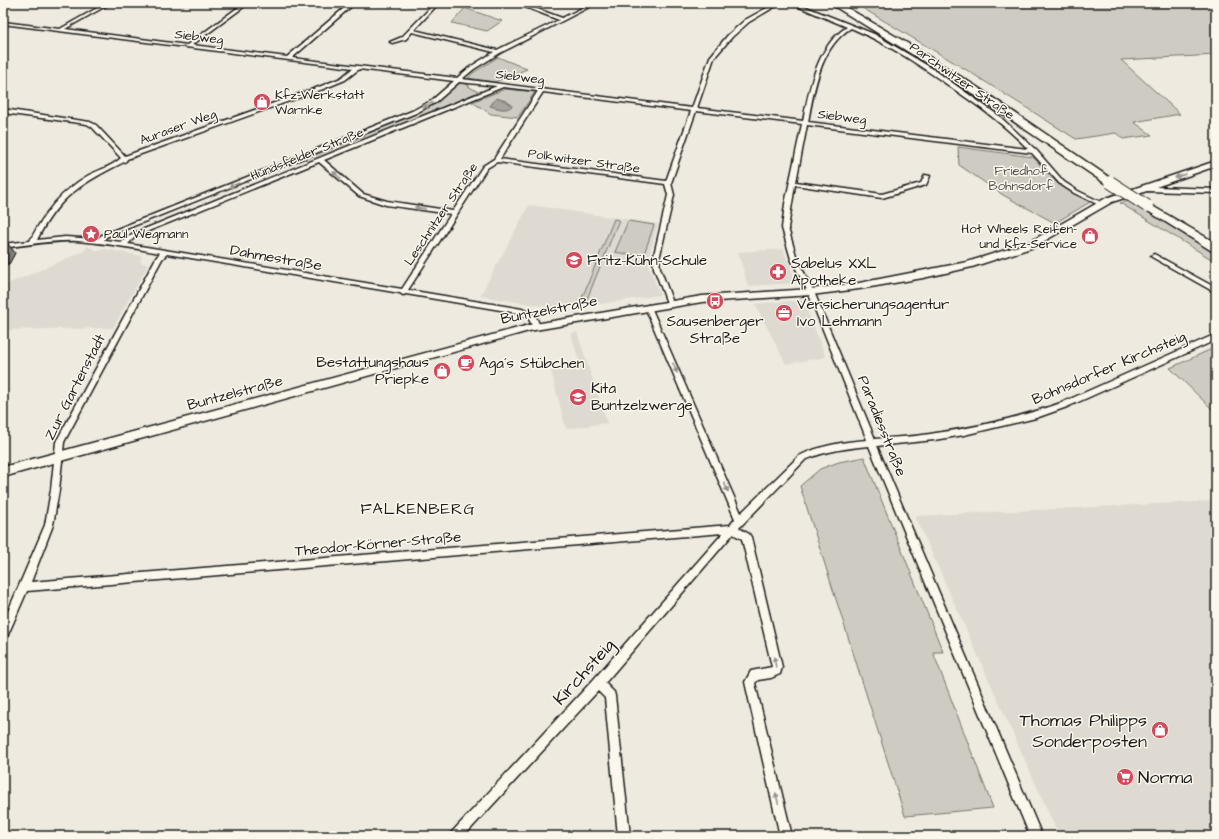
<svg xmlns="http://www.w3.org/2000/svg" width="1219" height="839" viewBox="0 0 1219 839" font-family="'Architects Daughter',sans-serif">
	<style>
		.built { fill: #dedad1 }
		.green { fill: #ceccc2; stroke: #75746f }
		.water { fill: #a6a39d; stroke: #6f6d69 }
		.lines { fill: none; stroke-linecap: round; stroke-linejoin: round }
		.minor-casing { stroke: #1c1c1c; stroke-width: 3 }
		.tertiary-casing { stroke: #1c1c1c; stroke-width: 3 }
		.motorway-casing { stroke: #1c1c1c; stroke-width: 3 }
		.minor { fill: #fbf7ec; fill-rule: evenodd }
		.tertiary { fill: #fbf7ec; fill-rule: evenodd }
		.motorway { fill: #fbf7ec; fill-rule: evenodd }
		.motorway-bridge-casing { stroke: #1c1c1c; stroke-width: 14; stroke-linecap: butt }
		.motorway-bridge { stroke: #fbf7ec; stroke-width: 12 }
		.wall { fill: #9f9d96; stroke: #1c1c1c }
		.shaded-wall { fill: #827f7a; stroke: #1c1c1c }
		.building { fill: #b9b6af; stroke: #1c1c1c }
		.oneway { fill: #97948e }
		.labels { text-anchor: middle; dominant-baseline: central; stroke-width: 3; stroke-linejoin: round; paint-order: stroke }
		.far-street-label { font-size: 13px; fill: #1c1c1c; stroke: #fbf7ec }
		.far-poi-label { font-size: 13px; fill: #1c1c1c; stroke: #fbf7ec; text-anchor: start }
		.far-park-label { font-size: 13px; fill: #51514e; stroke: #fbf7ec }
		.street-label { font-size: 15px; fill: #1c1c1c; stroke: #fbf7ec }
		.poi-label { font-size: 15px; fill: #1c1c1c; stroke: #fbf7ec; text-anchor: start }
		.neighbourhood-label { font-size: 16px; letter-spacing: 1px; fill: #1c1c1c; stroke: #fbf7ec }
		.near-street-label { font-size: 18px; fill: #1c1c1c; stroke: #fbf7ec }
		.near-poi-label { font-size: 18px; fill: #1c1c1c; stroke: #fbf7ec; text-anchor: end }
	</style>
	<rect width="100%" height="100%" fill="#eeeadf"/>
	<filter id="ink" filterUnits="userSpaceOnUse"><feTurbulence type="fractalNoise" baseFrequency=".025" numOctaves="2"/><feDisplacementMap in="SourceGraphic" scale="8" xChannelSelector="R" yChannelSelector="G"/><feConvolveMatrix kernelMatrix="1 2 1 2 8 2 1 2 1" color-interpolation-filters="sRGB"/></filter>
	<g filter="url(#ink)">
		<g class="built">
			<path d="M529,205L658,224L650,252L649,267L660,295L574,308L567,306L556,308L480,296Z"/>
			<path d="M87,246L96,250H102L105,249L142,256L140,262L148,265L113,328L3,330V286L84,251Z"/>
			<path d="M783,249L797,283L748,286L738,252Z"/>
			<path d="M803,300L826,357L786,364L755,304Z"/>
			<path d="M577,332L607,423L566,429L551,371L580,365L571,333Z"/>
			<path d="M1216,501V836H1059L915,516Z"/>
		</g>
		<g class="green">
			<path d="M854,3H1216V55L1121,60L1180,114L1134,122L1152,135L1123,139L1116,133L1076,139L965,69Z"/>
			<path d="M465,8L502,21L487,31L452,23Z"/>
			<path d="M498,57L527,69L495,82L468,78L473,73Z"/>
			<path d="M460,83L469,85L468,86L478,92L309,163L304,158L407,118L433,103Z"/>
			<path d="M505,89L535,92L518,117L491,114L472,102Z"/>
			<path d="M958,147L1033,157L1058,184L1090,202L1055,223L1003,195L959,165Z"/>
			<path d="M1130,201L1216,253V262L1120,203Z"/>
			<path d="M614,219L619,220L587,299L582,298Z"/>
			<path d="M628,221L654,225L643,257L615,252Z"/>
			<path d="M1216,347V413L1170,368Z"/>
			<path d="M864,457L943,652H933L993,808L905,816L800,486L820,469L839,462Z"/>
		</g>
		<path class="water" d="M496,98L506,101L512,105V106C505,112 498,108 490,106Z"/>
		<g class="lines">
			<defs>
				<g id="minor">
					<path d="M106,3H111L65,29L187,45L244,3H249L192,45L287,57L350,3H355L292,58L457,78L470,67L494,52L412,32L406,39L392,43L390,42L402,37L435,3H439L414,30L497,50L559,20L515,3H521L562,18L592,3H597L500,53L474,69L462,79L692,108L710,57L728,35L745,20L776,3H781L749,22L732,37L714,58L697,108L803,121C809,90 817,45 847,27L790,3H796L874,34L933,69L999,116L1037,151L1064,182L1078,191L1103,203V205H1099L1074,193L1060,184L1032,153L807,125L796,182L882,194L921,183L925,175L930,176L926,185L882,198L795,185L788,228L797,259L814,292L875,439C895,437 916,437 936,433C978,427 1021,417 1061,403L1216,334V340L1067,407L1036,418L964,435L934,440L877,446L1042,836H1030L869,446C848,448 824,451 805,460L739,528L749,534L751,537L782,667L780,674L771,678L758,680L755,683L792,836H780L745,682L751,671L772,667L742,539L733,534L605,683L614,692L615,696L630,836H618L605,698L598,691L464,836H450L452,832L594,679L723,533L27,591L7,637L3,639V623L45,525L51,490L56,442L156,258L160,253C133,248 105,243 77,241C53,240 27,245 3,248V244L30,241C44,213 61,191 89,175C99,170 113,166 121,158L92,127L87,124L3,113V109L90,122L96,125L125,156L319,87L341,78L353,68L3,24V22L60,29ZM851,28C889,44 924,68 958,92C983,109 1007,127 1028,149L808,122C814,90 820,47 851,28ZM359,69L454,81L431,101L412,111L102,235L97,239L65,237L37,240C59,195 83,183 126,161L127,159L323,89L345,80ZM459,82L497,86L132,234L122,242L104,240L106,237L416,113L435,103ZM503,87L538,91L494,159L483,166L453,211L387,201L363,194L324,160ZM543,92L691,111L666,181L500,159ZM696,111L802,124L785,204L782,228L791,259L808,292L867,440C844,442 820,445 799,456L741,513L651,307L648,305L645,307L735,519L730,525L31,582L53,525L59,490L64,442L162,259L167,254L400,293L403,295L406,294L518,313L529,319L533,328H536L540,326L535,315L522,309L408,290L487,168L497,162L665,184L668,195L653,259L654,268L667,303L670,305L673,303L660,268L659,259L674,195L671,183ZM319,162L359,196L386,205L451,214L402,289L128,244L136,236Z"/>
					<path d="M1154,254L1216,288V293L1152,257L1151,256Z"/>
				</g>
				<path id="tertiary" d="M1216,161V166L1156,187L1216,189V193L1147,191L1112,202L1034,247L972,267L923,278L859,289L811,295L702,302L529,331L3,477V467L529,325L702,296L811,289L859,283L967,262L1028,243L1106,198Z"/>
				<g id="motorway">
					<path d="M829,3H839L907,43L977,87L1116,182L1114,184H1106L936,69Z"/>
					<path d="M1147,203L1216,243V252L1212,251L1143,208L1141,206L1143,204Z"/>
				</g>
			</defs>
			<use href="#minor" class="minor-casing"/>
			<use href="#tertiary" class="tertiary-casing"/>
			<use href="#motorway" class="motorway-casing"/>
			<use href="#minor" class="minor"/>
			<use href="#tertiary" class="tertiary"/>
			<use href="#motorway" class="motorway"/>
			<defs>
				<path id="motorway-bridge" d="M1110,182L1147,206"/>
			</defs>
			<use href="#motorway-bridge" class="motorway-bridge-casing"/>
			<use href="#motorway-bridge" class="motorway-bridge"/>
		</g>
		<g class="wall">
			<path d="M1216,174V178L1214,177Z"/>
			<path d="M7,243L15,253L9,264L3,265V244Z"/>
		</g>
		<path class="shaded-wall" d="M7,243L15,253L9,264L3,257V251Z"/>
		<path class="building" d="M7,243L3,251V244Z"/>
		<defs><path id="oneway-solid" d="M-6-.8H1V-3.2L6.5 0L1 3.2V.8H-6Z"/></defs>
		<g class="oneway">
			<use href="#oneway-solid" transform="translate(428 105) rotate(150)"/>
			<use href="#oneway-solid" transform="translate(337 175) rotate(-138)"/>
			<use href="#oneway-solid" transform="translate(1180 176) rotate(161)"/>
			<use href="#oneway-solid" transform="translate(234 185) rotate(158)"/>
			<use href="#oneway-solid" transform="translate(420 208) rotate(-172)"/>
			<use href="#oneway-solid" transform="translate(675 368) rotate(67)"/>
			<use href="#oneway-solid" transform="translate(726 487) rotate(67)"/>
			<use href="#oneway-solid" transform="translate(775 662) rotate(-99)"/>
			<use href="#oneway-solid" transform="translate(777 798) rotate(-103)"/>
		</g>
	</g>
	<defs>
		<symbol id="shop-disc" viewBox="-11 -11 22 22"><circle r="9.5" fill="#d1495b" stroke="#fbf7ec"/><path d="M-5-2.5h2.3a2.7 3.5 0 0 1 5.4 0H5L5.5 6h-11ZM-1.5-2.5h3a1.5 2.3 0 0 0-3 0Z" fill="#fff"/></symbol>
		<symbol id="sight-disc" viewBox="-11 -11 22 22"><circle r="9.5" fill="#d1495b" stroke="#fbf7ec"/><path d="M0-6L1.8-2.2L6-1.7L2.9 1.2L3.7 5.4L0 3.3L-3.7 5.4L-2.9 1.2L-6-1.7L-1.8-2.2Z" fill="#fff"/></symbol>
		<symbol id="school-disc" viewBox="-11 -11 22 22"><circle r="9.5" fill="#d1495b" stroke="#fbf7ec"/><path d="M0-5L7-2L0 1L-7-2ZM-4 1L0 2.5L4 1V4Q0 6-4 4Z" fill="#fff"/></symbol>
		<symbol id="pharmacy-disc" viewBox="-11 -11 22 22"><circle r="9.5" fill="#d1495b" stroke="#fbf7ec"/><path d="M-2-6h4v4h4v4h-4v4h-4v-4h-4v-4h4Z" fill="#fff"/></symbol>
		<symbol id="bus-disc" viewBox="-11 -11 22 22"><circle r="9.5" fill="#d1495b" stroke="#fbf7ec"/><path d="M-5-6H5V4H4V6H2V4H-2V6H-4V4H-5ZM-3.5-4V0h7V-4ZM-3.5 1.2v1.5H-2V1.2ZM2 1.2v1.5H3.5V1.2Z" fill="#fff"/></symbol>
		<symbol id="office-disc" viewBox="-11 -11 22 22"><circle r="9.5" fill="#d1495b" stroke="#fbf7ec"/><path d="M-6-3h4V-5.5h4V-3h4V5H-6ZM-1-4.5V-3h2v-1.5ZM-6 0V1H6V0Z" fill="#fff"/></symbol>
		<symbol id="cafe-disc" viewBox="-11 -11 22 22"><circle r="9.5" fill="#d1495b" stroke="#fbf7ec"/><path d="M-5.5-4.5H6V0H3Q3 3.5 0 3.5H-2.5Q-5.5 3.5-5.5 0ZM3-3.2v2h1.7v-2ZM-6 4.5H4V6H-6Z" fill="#fff"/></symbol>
		<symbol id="supermarket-disc" viewBox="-11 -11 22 22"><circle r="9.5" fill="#d1495b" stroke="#fbf7ec"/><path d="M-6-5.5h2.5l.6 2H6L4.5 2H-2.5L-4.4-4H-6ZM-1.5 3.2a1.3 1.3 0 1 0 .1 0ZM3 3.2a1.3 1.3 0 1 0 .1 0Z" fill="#fff"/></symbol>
	</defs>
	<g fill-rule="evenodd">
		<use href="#shop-disc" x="252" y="92" width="20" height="20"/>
		<use href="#sight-disc" x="81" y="224" width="20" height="20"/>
		<use href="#shop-disc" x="1080" y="226" width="20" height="20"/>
		<use href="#school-disc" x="564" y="250" width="20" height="20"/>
		<use href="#pharmacy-disc" x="768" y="262" width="20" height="20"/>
		<use href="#bus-disc" x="705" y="291" width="20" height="20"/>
		<use href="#office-disc" x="774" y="303" width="20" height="20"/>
		<use href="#cafe-disc" x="456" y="353" width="20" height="20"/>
		<use href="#shop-disc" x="432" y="361" width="20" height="20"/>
		<use href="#school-disc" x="568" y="387" width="20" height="20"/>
		<use href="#shop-disc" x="1150" y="720" width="20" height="20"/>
		<use href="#supermarket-disc" x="1115" y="767" width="20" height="20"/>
	</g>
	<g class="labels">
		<g class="far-street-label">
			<text transform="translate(199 37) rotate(7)">Siebweg</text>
			<text transform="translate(520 77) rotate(7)">Siebweg</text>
			<text transform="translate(962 81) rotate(35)">Parchwitzer Straße</text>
			<text transform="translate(842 117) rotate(7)">Siebweg</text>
			<text transform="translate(178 127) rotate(-20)">Auraser Weg</text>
			<text transform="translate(307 154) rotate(-22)">Hundsfelder Straße</text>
			<text transform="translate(584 161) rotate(8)">Polkwitzer Straße</text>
			<text transform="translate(441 214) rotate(-56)">Leschnitzer Straße</text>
		</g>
		<g class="far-poi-label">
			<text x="275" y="95">Kfz-Werkstatt<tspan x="275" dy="15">Warnke</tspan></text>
			<text x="1077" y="229" text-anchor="end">Hot Wheels Reifen-<tspan x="1077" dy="15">und Kfz-Service</tspan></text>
			<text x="104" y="234">Paul Wegmann</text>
		</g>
		<g class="far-park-label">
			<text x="1021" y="171">Friedhof<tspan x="1021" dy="15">Bohnsdorf</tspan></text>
		</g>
		<g class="street-label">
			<text transform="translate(276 258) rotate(10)">Dahmestraße</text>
			<text transform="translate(549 310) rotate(-11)">Buntzelstraße</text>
			<text transform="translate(1109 368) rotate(-23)">Bohnsdorfer Kirchsteig</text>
			<text transform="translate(75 387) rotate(-63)">Zur Gartenstadt</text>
			<text transform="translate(235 393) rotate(-15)">Buntzelstraße</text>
			<text transform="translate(882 426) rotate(68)">Paradiesstraße</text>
			<text transform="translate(378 544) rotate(-5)">Theodor-Körner-Straße</text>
		</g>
		<g class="poi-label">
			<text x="587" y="260">Fritz-Kühn-Schule</text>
			<text x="791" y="263">Sabelus XXL<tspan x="791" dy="17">Apotheke</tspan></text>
			<text x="797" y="304">Versicherungsagentur<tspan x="797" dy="17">Ivo Lehmann</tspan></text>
			<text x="715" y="321" text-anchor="middle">Sausenberger<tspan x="715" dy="17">Straße</tspan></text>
			<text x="429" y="362" text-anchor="end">Bestattungshaus<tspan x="429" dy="17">Priepke</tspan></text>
			<text x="479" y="363">Aga´s Stübchen</text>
			<text x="591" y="388">Kita<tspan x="591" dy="17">Buntzelzwerge</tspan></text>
		</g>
		<g class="neighbourhood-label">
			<text x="418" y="509">FALKENBERG</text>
		</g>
		<g class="near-street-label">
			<text transform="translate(584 672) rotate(-48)">Kirchsteig</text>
		</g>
		<g class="near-poi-label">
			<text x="1147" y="720">Thomas Philipps<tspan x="1147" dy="21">Sonderposten</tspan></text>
			<text x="1138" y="777" text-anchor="start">Norma</text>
		</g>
	</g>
	<rect width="1219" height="839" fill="none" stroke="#fbf7ec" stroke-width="16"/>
	<rect x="8" y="8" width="1203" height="823" fill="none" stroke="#1c1c1c" stroke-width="1.5" filter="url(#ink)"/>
</svg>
